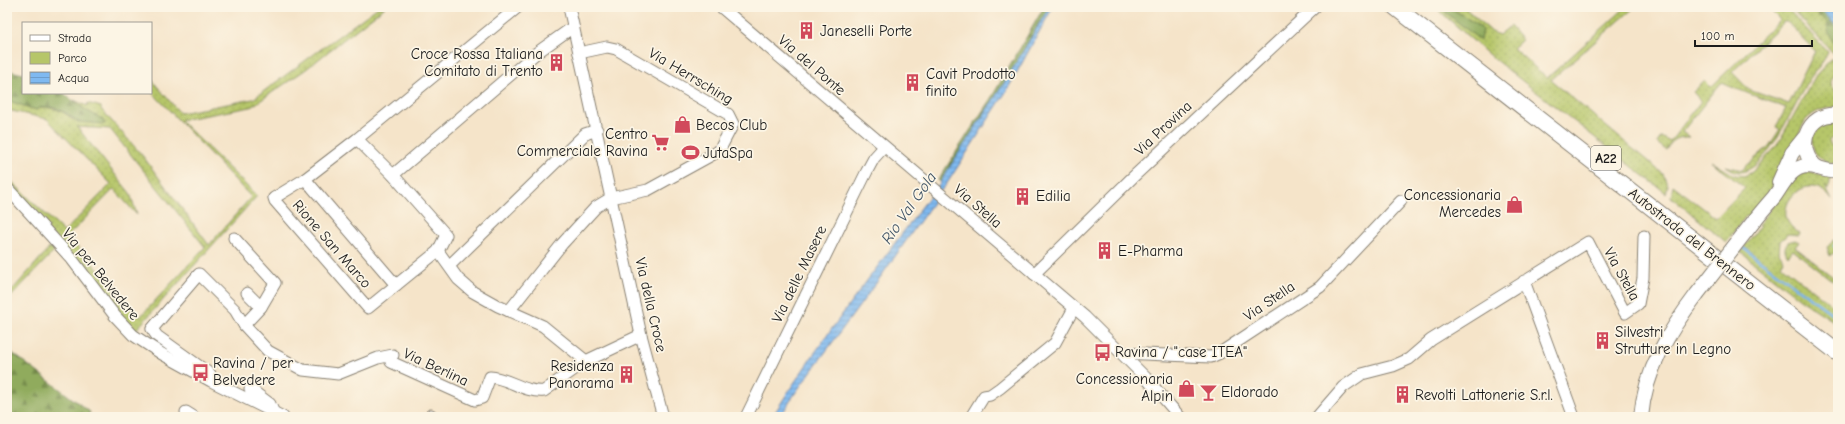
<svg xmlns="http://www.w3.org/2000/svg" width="1845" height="424" viewBox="0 0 1845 424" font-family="'Comic Neue',sans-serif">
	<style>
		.green { fill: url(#green-dots); stroke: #697142; fill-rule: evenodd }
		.forest { fill: url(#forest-firs); stroke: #56643c }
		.water { fill: url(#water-rules); stroke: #4e6a86 }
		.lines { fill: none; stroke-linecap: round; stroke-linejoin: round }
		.stream { stroke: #7fb9f0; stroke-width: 2.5 }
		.minor-casing { stroke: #888072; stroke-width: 13 }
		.major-casing { stroke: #888072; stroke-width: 16 }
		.highway-casing { stroke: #888072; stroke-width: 18 }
		.minor { stroke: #fff; stroke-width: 11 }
		.major { stroke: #fff; stroke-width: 14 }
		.highway { stroke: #fff; stroke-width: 16 }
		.major-bridge-casing { stroke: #888072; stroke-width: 16; stroke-linecap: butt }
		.major-bridge { stroke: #fff; stroke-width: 14 }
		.labels { text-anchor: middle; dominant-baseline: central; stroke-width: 3.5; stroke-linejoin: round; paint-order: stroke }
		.shield { fill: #fcf5e5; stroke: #5f5d58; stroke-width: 1 }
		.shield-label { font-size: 14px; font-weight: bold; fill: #1c1c1c }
		.poi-label { font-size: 15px; fill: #1c1c1c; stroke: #fcf5e5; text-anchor: start }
		.street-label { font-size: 15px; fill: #1c1c1c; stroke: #fcf5e5 }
		.water-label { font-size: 16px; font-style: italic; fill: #3f5366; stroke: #fcf5e5 }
	</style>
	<defs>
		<pattern id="green-dots" width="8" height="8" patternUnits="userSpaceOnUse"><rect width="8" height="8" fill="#b6c669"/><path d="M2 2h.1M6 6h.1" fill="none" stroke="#9caa5a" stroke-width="1.8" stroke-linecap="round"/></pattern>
		<pattern id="forest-firs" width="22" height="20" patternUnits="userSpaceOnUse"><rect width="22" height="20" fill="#90ab5d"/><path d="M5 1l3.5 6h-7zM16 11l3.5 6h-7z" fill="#758a4c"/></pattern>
		<pattern id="water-rules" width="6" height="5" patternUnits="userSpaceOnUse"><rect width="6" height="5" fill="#7fb9f0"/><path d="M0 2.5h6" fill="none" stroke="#6d9ecd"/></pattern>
	</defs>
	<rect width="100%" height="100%" fill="#fcf5e5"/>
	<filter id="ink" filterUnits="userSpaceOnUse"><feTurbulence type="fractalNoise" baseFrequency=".025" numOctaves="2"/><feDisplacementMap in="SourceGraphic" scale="8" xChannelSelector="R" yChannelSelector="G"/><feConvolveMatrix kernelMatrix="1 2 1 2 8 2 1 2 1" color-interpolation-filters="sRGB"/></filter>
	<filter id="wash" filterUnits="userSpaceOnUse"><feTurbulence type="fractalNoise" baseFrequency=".012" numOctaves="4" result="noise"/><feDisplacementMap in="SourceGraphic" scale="16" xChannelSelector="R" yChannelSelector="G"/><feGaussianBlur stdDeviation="0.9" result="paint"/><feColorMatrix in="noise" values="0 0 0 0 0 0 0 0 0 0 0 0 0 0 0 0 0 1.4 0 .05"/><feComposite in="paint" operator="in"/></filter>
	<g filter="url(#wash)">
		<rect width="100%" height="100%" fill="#f5e4c9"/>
		<g class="green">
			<path d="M378,7H385L305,70L251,107L180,120L257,196L135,331L7,183V177L64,232L111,184L47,119L7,110V97C23,114 53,98 73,120L84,109L74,100L87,106L88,103L101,107V109L142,155L209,245L251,197L151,91V79L180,113L253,99ZM77,127L110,129L205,247L140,317L68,236L114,189L137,215L130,193Z"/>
			<path d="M1435,7H1439L1480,39V27L1450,7H1468L1466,9L1492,32L1499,35L1510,26L1522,40L1513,48L1547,78L1626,7H1635L1551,80L1663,174L1668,185L1666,193L1489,55Z"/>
			<path d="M1767,7H1786L1828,52C1825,61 1812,74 1807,83C1795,103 1766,172 1740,172C1734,172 1731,169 1726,166L1742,170L1769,146L1780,129L1776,127L1786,108L1721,83L1682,132L1689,137C1678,136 1671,141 1666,150L1657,143L1661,137L1670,142L1701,101L1693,92L1705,81L1711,87L1780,20ZM1784,22H1787L1815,51L1789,104L1749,90L1732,72Z"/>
			<path d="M1790,7H1818L1838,28V58Z"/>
			<path d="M1831,59H1833L1836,63L1831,82L1832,87L1838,94V108C1825,107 1814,111 1805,121L1769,194L1749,217L1746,216L1726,242L1671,197L1673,185L1716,218L1745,188L1711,161L1734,175L1744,176L1752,172L1776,147L1816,75Z"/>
			<path d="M1838,121V138L1834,137L1828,141L1832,146H1836V142H1838V163C1808,167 1800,122 1838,121Z"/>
			<path d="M1804,172L1833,176L1830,181L1829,190L1825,186L1832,200C1807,163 1763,214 1800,233L1799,235L1788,234L1780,241L1779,253L1784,260L1781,265L1838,310V318L1744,247L1760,226L1758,225L1794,179Z"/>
			<path d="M1838,236V241L1834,246L1835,247L1838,244V257L1833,253L1830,256L1827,247Z"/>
			<path d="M1795,240L1799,242L1795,247L1838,281V285L1793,250L1788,256C1784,251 1784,247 1788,242Z"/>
			<path d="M51,246L55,250L7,301V296Z"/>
			<path d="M1743,249L1838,319V324L1801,300L1740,252Z"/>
		</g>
		<g class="forest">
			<path d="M1044,7H1049L1004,83L940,182L938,180L993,95Z"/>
			<path d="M1439,7H1450L1480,27L1482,30L1480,40Z"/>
			<path d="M1815,7L1820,8L1838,28V53C1835,49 1832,40 1830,35C1824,26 1834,23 1819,17Z"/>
			<path d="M7,70L23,74V93H63L84,109L102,119L105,124L78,122L66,113L55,108L42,107L36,110L12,102L7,97Z"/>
			<path d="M7,349L90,412L88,417H7Z"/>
		</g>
		<g class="water">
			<path d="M1049,7H1053L1006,92L946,185L937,195V197L877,282L796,392L780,417H772C821,339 878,267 932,193L940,184V182L1004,83Z"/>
			<path d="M1818,7H1838V28Z"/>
		</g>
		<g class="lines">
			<g class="stream">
				<path d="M1834,246L1838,243"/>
				<path d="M1743,248L1838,318"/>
			</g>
		</g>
	</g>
	<g filter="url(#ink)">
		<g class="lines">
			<defs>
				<g id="minor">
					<path d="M569,7L641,335L663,417"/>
					<path d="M721,7L1085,317L1146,378L1180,417"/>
					<path d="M357,139L393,175L446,235L438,251L368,308L275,201L274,198L305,179L357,139L518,7"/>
					<path d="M393,175L535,54L573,27"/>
					<path d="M305,179L396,285"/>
					<path d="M7,188L71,258L115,316L133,335L162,354L211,381L283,417"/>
					<path d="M234,238L275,283L261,307"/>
					<path d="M438,251L458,279L473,292L498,306L543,326L586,361"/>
					<path d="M451,264L585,134L597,130"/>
					<path d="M1034,274L1132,178L1315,7"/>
					<path d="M1524,281L1574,417"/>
					<path d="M509,311L562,244L596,207L611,198L648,190L719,151L733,124L728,114L616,49L607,47L579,53"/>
					<path d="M244,325L268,351L303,370L338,374L378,358L393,355"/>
					<path d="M1122,353L1211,357L1220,353L1320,287L1401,201"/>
					<path d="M391,362L475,400L482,398L490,377C509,378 525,393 544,391L586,361L641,335"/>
					<path d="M210,374L157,336L152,329L199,274L235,310L244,325L261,307L247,293"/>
					<path d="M250,389L270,404L273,411"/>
					<path d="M186,412L194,417"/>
					<path d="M430,417L431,415"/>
					<path d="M746,417L867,171L874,158L884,147"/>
					<path d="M971,417L984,396L990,395L1000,388L1055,343L1074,308"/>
					<path d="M1317,417L1343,387L1362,374L1393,366L1409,359L1431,340L1588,242L1625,313L1638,304L1643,278L1644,236"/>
				</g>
				<g id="major">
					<path d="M1818,168C1793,150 1807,111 1838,115"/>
					<path d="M1779,182L1792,153L1805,137"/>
					<path d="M1754,221C1760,213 1767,205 1774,197C1783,185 1790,167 1807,166C1818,166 1827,173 1838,171"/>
					<path d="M1641,417C1645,370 1669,331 1697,294"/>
				</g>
				<path id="highway" d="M1395,7L1838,353"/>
			</defs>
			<use href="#minor" class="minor-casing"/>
			<use href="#major" class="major-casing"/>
			<use href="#highway" class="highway-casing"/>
			<use href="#minor" class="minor"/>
			<use href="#major" class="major"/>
			<use href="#highway" class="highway"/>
			<defs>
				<path id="major-bridge" d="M1697,294L1754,221"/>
			</defs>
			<use href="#major-bridge" class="major-bridge-casing"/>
			<use href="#major-bridge" class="major-bridge"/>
		</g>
	</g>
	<defs>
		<symbol id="building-bare" viewBox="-9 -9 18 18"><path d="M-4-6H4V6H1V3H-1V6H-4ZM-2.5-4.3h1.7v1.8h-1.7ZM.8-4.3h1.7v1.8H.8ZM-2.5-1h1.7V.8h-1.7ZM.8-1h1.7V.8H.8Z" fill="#d1495b" stroke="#fcf5e5" stroke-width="2.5" paint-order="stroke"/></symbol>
		<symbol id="shop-bare" viewBox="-9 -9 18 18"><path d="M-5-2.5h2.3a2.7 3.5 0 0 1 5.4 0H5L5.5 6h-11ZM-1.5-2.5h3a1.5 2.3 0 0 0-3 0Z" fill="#d1495b" stroke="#fcf5e5" stroke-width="2.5" paint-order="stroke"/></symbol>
		<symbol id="supermarket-bare" viewBox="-9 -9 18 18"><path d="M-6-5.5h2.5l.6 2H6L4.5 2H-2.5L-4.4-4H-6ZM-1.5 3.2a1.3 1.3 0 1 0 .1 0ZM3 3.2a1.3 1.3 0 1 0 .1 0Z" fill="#d1495b" stroke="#fcf5e5" stroke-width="2.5" paint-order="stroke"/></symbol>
		<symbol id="stadium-bare" viewBox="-9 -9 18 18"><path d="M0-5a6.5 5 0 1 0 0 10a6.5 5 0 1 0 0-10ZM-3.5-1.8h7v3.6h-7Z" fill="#d1495b" stroke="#fcf5e5" stroke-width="2.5" paint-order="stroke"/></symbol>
		<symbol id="bus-bare" viewBox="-9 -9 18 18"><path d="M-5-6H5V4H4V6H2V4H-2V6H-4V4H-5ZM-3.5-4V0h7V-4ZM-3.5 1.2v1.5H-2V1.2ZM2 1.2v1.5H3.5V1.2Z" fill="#d1495b" stroke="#fcf5e5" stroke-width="2.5" paint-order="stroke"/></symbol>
		<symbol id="bar-bare" viewBox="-9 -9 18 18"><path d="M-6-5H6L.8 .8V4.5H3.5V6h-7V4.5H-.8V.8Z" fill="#d1495b" stroke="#fcf5e5" stroke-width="2.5" paint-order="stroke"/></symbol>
	</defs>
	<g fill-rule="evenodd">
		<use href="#building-bare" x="794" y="18" width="25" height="25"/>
		<use href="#building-bare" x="544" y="50" width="25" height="25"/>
		<use href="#building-bare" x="900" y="70" width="25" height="25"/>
		<use href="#shop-bare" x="670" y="112" width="25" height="25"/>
		<use href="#supermarket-bare" x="648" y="130" width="25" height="25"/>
		<use href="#stadium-bare" x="678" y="140" width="25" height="25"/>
		<use href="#building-bare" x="1010" y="184" width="25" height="25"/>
		<use href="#shop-bare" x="1502" y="192" width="25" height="25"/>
		<use href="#building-bare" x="1092" y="238" width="25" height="25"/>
		<use href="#building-bare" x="1590" y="328" width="25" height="25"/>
		<use href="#bus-bare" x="1090" y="340" width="25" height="25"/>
		<use href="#bus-bare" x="188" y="360" width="25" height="25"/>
		<use href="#building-bare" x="614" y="362" width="25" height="25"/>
		<use href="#shop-bare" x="1174" y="376" width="25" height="25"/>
		<use href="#bar-bare" x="1196" y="380" width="25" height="25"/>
		<use href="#building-bare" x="1390" y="382" width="25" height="25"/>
	</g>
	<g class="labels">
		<rect class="shield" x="1591" y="146" width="30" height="24" rx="3"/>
		<g class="shield-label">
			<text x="1606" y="158">A22</text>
		</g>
		<g class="poi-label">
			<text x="820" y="31">Janeselli Porte</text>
			<text x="543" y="54" text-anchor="end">Croce Rossa Italiana<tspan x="543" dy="17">Comitato di Trento</tspan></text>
			<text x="926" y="74">Cavit Prodotto<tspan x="926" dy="17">finito</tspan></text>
			<text x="696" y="125">Becos Club</text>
			<text x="648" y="134" text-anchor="end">Centro<tspan x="648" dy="17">Commerciale Ravina</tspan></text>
			<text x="703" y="153">JutaSpa</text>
			<text x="1501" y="195" text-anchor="end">Concessionaria<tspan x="1501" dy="17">Mercedes</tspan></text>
			<text x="1036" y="196">Edilia</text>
			<text x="1118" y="251">E-Pharma</text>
			<text x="1615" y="332">Silvestri<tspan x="1615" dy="17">Strutture in Legno</tspan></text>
			<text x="1115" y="352">Ravina / "case ITEA"</text>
			<text x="213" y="363">Ravina / per<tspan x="213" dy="17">Belvedere</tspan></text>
			<text x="614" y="366" text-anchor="end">Residenza<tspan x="614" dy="17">Panorama</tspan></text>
			<text x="1173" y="379" text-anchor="end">Concessionaria<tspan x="1173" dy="17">Alpin</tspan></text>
			<text x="1221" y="392">Eldorado</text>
			<text x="1415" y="395">Revolti Lattonerie S.r.l.</text>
		</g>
		<g class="street-label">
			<text transform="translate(812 65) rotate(41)">Via del Ponte</text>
			<text transform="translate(691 76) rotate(31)">Via Herrsching</text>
			<text transform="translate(1163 128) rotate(-43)">Via Provina</text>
			<text transform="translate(978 206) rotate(41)">Via Stella</text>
			<text transform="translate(1692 239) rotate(38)">Autostrada del Brennero</text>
			<text transform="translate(332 244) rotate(49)">Rione San Marco</text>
			<text transform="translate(101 274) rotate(51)">Via per Belvedere</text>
			<text transform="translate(799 274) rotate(-64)">Via delle Masere</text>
			<text transform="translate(1622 274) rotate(61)">Via Stella</text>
			<text transform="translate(1269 301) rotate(-34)">Via Stella</text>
			<text transform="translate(651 305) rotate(77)">Via della Croce</text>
			<text transform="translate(436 367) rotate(25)">Via Berlina</text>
		</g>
		<g class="water-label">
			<text transform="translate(909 208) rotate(-55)">Rio Val Gola</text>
		</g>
	</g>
	<rect width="1845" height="424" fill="none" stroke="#fcf5e5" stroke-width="24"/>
	<rect x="22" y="22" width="130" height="72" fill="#fcf5e5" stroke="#a29e95"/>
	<rect x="30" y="35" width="20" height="6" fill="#ffffff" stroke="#a29e95"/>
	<text x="58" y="42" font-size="12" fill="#1c1c1c">Strada</text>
	<rect x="30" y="52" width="20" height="12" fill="#b6c669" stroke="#a29e95"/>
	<text x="58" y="62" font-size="12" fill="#1c1c1c">Parco</text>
	<rect x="30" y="72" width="20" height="12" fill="url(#water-rules)" stroke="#a29e95"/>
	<text x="58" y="82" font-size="12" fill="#1c1c1c">Acqua</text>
	<path d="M1695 40v6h117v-6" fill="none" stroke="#1c1c1c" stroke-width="2"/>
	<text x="1701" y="40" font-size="12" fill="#1c1c1c" stroke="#fcf5e5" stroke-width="3" paint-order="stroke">100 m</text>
</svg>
